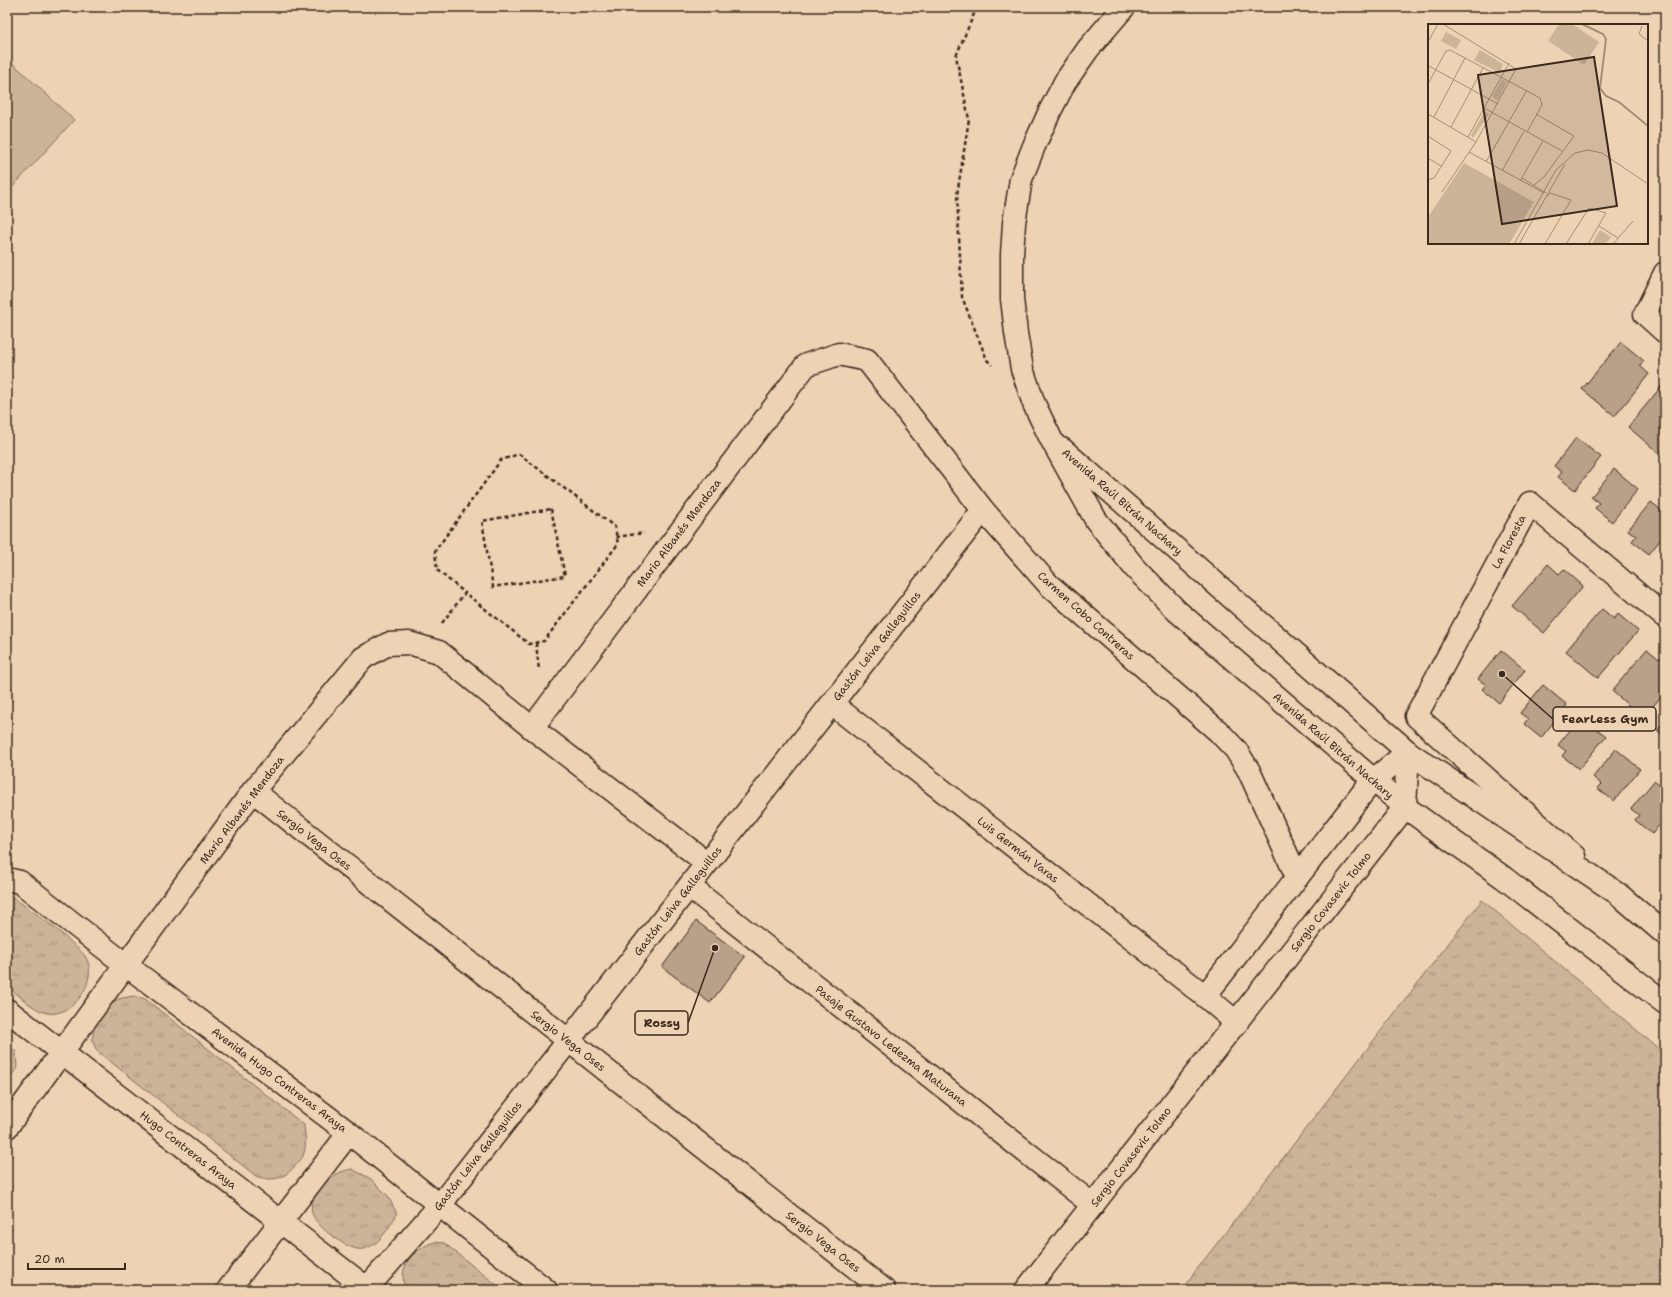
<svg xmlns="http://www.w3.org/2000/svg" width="1672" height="1297" viewBox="0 0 1672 1297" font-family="'Shantell Sans',sans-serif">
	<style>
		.grass { fill: url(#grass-tufts); stroke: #846f5c }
		.pitch { fill: #ccb499; stroke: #846f5c }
		.building { fill: #b8a188; stroke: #3b2a1e }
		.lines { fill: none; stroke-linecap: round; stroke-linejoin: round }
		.minor-casing { stroke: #3b2a1e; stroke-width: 25 }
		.major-casing { stroke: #3b2a1e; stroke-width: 25 }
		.path { stroke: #3b2a1e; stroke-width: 2.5; stroke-dasharray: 4 3; stroke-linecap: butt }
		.minor { stroke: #edd2b4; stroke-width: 22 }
		.major { stroke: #edd2b4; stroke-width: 22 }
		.labels { text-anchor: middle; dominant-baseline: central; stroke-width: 4; stroke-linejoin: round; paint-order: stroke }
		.street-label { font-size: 11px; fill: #3b2a1e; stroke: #edd2b4 }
		.inset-river { fill: none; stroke: #a58e76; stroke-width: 2 }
		.inset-road { fill: none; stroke: #a68f78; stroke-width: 1 }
		.view { fill: #3b2a1e; fill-opacity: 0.15; stroke: #3b2a1e; stroke-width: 2 }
		.inset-edge { fill: none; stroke: #3b2a1e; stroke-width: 2 }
		.leader { fill: none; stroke: #3b2a1e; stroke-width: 1.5 }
		.callout-dot { fill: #3b2a1e; stroke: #edd2b4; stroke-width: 1.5 }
		.callout { fill: #edd2b4; stroke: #3b2a1e; stroke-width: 1.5 }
		.callout-label { font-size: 12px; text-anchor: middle; font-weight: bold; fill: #3b2a1e }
	</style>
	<defs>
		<pattern id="grass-tufts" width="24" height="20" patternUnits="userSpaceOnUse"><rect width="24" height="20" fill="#ccb499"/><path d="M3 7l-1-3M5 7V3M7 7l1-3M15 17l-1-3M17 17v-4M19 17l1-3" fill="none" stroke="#a7937c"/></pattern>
	</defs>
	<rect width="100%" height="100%" fill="#edd2b4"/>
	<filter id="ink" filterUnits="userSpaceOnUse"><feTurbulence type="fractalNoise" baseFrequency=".025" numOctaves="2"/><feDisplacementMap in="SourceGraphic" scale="8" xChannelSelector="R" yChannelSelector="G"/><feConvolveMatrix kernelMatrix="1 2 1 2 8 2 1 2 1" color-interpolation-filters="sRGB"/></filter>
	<g filter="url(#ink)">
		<g class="grass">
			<path d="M7,895L11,896C32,911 55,926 74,945C77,948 82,952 85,956C100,978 74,1018 47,1013C33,1010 19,995 7,986Z"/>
			<path d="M1482,900L1665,1054V1290H1181Z"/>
			<path d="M133,996L145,999L153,1005L304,1125C305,1135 307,1147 303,1156C301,1160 297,1163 295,1166C284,1179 272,1182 256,1176L97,1051L92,1040L96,1017L118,999Z"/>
			<path d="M7,1045L16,1052L17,1068L7,1082Z"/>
			<path d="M352,1169L371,1179L388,1196L397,1214C389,1227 380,1245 364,1249C350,1253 315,1226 312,1213C308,1197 325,1180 337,1174C342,1171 347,1170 352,1169Z"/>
			<path d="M434,1242L444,1243L503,1290H406C396,1267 413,1250 434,1242Z"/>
		</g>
		<path class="pitch" d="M7,58L74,120L7,193Z"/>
		<g class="building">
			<path d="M1621,342L1644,361L1640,366L1649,374L1615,416L1582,389Z"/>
			<path d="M1665,382V448L1660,454L1628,427Z"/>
			<path d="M1576,438L1601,457L1575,490L1558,477L1562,472L1554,466Z"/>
			<path d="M1614,469L1638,489L1612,522L1595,508L1599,503L1591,497Z"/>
			<path d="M1651,502L1665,513V534L1649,554L1632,541L1636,536L1628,530Z"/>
			<path d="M1548,564L1559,574L1564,569L1583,586L1544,633L1512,606Z"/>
			<path d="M1602,609L1614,619L1618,614L1638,631L1598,678L1566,651Z"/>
			<path d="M1647,649L1659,659L1663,654L1665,655V692L1643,718L1612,691Z"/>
			<path d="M1501,650L1525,670L1499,703L1482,689L1486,685L1478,679Z"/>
			<path d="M1543,685L1567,705L1541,738L1524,724L1528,719L1520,713Z"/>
			<path d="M1581,717L1606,736L1579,769L1562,756L1566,751L1558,745Z"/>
			<path d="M1665,721V737L1657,730Z"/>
			<path d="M1616,749L1640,769L1614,801L1597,788L1601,784L1593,777Z"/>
			<path d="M1654,781L1665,790V818L1652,834L1635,820L1639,815L1631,809Z"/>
			<path d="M696,921L745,957L710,1003L662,967Z"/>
		</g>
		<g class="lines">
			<defs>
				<g id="minor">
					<path d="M1665,273L1645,314L1665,332"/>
					<path d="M832,704L1205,996L1237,1023"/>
					<path d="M532,728L806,365L839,354L867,360L983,510L1049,585L1218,731L1236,750L1249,771L1297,877"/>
					<path d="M253,791L884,1290"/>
					<path d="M1574,856L1416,716L1530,503L1665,617"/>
					<path d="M7,879L20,882L126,965L349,1133L546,1290"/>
					<path d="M690,887L1093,1205"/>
					<path d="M1205,996L1372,781L1408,752"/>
					<path d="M7,1010L369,1290"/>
					<path d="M7,1127L253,791L363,658L388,644L409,643L439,652L532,728L707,863"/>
					<path d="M367,1288L440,1205L983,510"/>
					<path d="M228,1290L349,1133"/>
					<path d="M1026,1290L1405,807L1408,752"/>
				</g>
				<g id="major">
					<path d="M1124,7L1088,49L1065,82L1050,111L1034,146L1021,179L1014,223L1012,255V299L1016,333L1022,369L1034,404L1051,439L1096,520L1135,568L1177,611L1405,807L1504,878L1665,1003"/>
					<path d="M1062,449L1408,752L1617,893L1665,934"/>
				</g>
			</defs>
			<use href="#minor" class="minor-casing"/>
			<use href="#major" class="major-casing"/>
			<g class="path">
				<path d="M977,7L956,56L969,119L957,195L962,297L987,360L992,365"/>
				<path d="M551,509L565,576L493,587L482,521Z"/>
				<path d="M616,537L644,533"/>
				<path d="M442,623L465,593L437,570L435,551L501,460L519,454L615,527L618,544L544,641L529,644L465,593"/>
				<path d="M536,643L539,670"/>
			</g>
			<use href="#minor" class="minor"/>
			<use href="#major" class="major"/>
		</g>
	</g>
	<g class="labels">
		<g class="street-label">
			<text transform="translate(1122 502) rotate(41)">Avenida Raúl Bitrán Nachary</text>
			<text transform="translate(679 533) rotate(-53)">Mario Albanés Mendoza</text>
			<text transform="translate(1509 542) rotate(-62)">La Floresta</text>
			<text transform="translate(1086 616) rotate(42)">Carmen Cobo Contreras</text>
			<text transform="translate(877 646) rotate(-52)">Gastón Leiva Galleguillos</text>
			<text transform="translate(1333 746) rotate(41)">Avenida Raúl Bitrán Nachary</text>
			<text transform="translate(242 810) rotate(-53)">Mario Albanés Mendoza</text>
			<text transform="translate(314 840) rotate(38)">Sergio Vega Oses</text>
			<text transform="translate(1018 850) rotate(38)">Luis Germán Varas</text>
			<text transform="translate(678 901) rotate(-52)">Gastón Leiva Galleguillos</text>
			<text transform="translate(1331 902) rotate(-52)">Sergio Covasevic Tolmo</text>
			<text transform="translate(568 1041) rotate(38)">Sergio Vega Oses</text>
			<text transform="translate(891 1046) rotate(38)">Pasaje Gustavo Ledezma Maturana</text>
			<text transform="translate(279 1080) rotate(37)">Avenida Hugo Contreras Araya</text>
			<text transform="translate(188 1150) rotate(38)">Hugo Contreras Araya</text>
			<text transform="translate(478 1156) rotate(-52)">Gastón Leiva Galleguillos</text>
			<text transform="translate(1131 1157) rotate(-52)">Sergio Covasevic Tolmo</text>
			<text transform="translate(823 1242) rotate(38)">Sergio Vega Oses</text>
		</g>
	</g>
	<g transform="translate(1428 24)">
		<rect width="220" height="220" fill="#edd2b4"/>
		<path d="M52,26L75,40L72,49L46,36ZM74,55L79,58L70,76H67L64,72ZM57,87L61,90L45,114L43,111ZM36,139L106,178L81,220H0V193ZM172,206L183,213L177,220H164Z" fill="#ccb499"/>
		<path d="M131,0H144L171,18L156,41L120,17ZM18,8L33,16L28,25L13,17Z" fill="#ccb499"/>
		<path class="inset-river" d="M154,0L175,10L178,15L172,64L178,72L191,78L220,102"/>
		<path class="inset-road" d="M214,2L211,10L220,17M0,18L10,0M1,42L70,80M0,60L18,27L22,26L112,74L114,81L99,108M56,84L134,127M0,90L48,118M6,93L37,34M23,103L55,44M0,112L23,127L6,154L0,156M40,113L81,39M41,128L116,169M0,134L13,142M58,138L99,66M74,147L96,107M94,154L118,169M92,157L115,117M106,161L116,153L146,112L108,90M14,168L48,118L88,45L15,0M171,202L190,214M86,220L128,146L147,129L160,126L174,129L220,160M91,220L137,140M117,220L143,176L122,169L120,172M138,220L161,184L178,189L160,220M185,220L205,197"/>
		<path class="view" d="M166,33L189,182L74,200L50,51Z"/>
		<rect width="220" height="220" class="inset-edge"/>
	</g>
	<path class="leader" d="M1502 674L1553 719M715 948L688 1023"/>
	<g class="callout-dot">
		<circle cx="1502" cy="674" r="4"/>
		<circle cx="715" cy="948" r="4"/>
	</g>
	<g class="callout">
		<rect x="1553" y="707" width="103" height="24" rx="4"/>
		<rect x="635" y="1011" width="53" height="24" rx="4"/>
	</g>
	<g class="callout-label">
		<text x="1605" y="723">FearLess Gym</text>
		<text x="662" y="1027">Rossy</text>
	</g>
	<rect width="1672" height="1297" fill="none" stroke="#edd2b4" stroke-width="24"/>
	<rect x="12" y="12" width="1648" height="1273" fill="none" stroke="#3b2a1e" stroke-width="1.5" filter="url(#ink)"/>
	<path d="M28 1263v6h97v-6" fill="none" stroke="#3b2a1e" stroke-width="2"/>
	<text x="34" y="1263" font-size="12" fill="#3b2a1e" stroke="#edd2b4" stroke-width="3" paint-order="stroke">20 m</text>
</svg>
